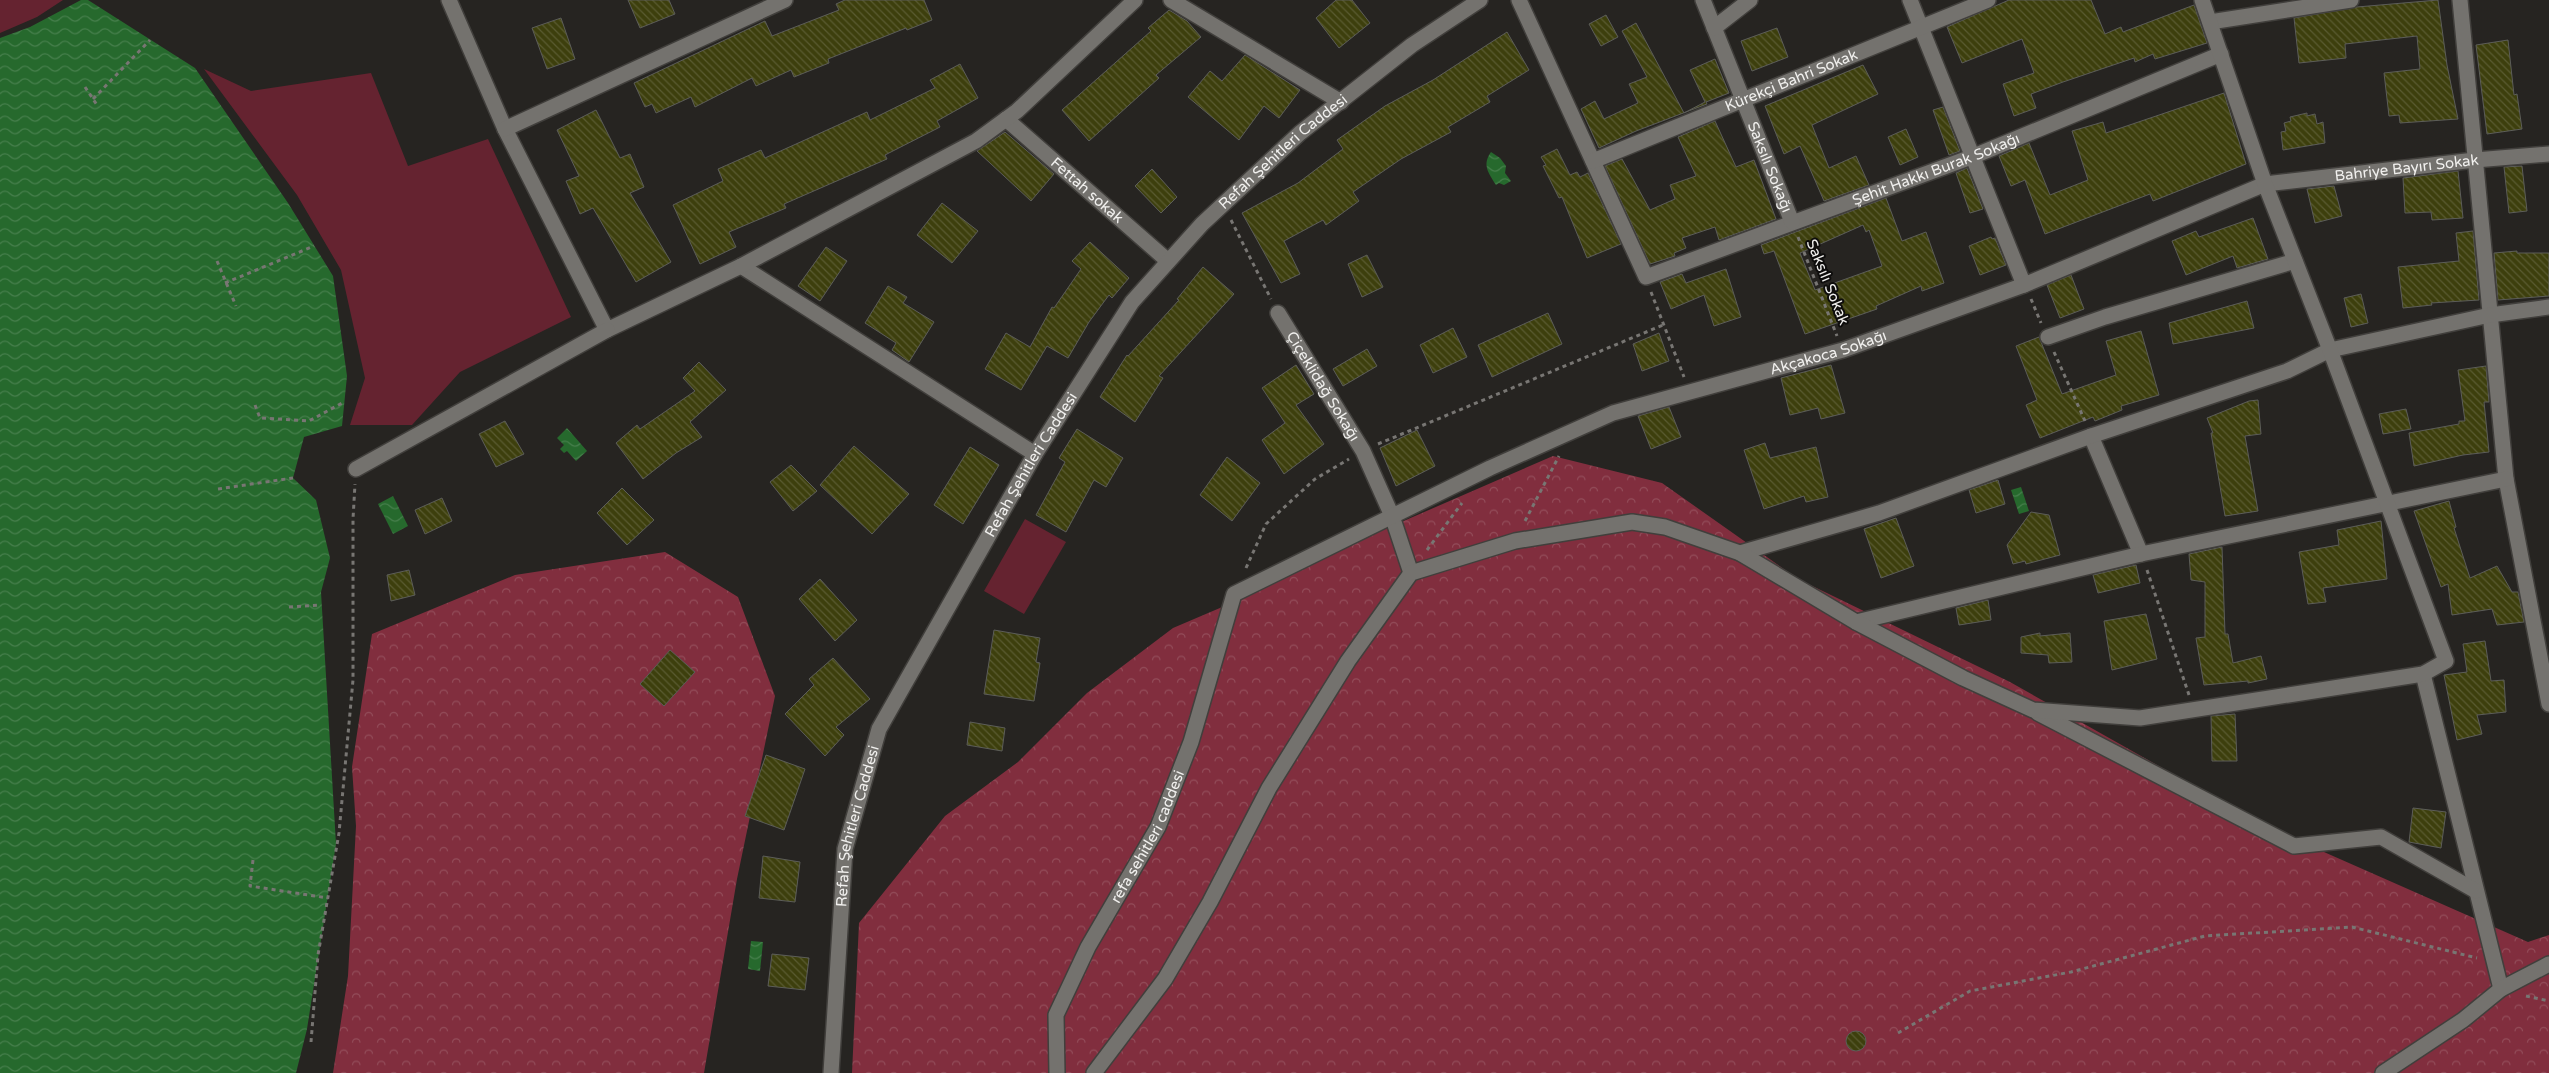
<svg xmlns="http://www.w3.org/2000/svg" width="2549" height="1073" viewBox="0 0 2549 1073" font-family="'Varela Round',sans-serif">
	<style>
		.grass { fill: #652330 }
		.forest { fill: url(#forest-crowns) }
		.water { fill: url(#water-waves) }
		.building { fill: url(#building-back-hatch); stroke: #5c5d59; fill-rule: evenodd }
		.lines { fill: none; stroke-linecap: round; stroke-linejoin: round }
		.minor-casing { stroke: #413f3c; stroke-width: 18 }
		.path { stroke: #787673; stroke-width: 3; stroke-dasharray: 4 4; stroke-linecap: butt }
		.minor { stroke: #74726e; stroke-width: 15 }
		.labels { text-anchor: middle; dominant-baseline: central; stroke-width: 4; stroke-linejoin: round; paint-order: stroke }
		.street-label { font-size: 15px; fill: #f1f0ee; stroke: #0e0d0c }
	</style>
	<defs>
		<pattern id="forest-crowns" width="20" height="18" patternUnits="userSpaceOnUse" patternTransform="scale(1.25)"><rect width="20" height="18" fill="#812e3e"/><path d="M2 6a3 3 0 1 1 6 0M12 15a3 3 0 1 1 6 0" fill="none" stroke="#934d5a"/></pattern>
		<pattern id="water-waves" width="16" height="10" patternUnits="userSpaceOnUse" patternTransform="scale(1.25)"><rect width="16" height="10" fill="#26692d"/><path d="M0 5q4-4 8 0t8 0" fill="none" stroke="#467f4c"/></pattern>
		<pattern id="building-back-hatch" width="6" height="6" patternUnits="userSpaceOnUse" patternTransform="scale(1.25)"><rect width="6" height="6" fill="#3d3f0d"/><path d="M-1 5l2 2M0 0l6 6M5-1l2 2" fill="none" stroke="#5a5b31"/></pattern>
	</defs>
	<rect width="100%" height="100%" fill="#262421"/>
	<g class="grass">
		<path d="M0,0H63L37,17L0,33Z"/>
		<path d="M204,69L251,91L371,73L408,166L488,139L571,317L460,372L412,425H350L365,378L341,270L297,195Z"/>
		<path d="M1025,519L1066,542L1024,614L984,591Z"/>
	</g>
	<g class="forest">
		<path d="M1553,456L1662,483L1798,579L2010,682L2265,826L2528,942L2549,935V1073H852L859,923L945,816L1018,762L1087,693L1173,628L1248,596L1353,543Z"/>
		<path d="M665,552L738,597L775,696L737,879L704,1073H333L348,976L356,826L352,767L372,634L515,575Z"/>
	</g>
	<g class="water">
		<path d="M81,0H88L195,68L288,203L333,276L347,376L342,426L304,437L293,478L316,500L330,558L321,592L336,844L307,1029L296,1073H0V38L30,27Z"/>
		<path d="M1491,152L1500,158L1506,166L1505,173L1511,181L1504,185L1499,183L1496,185C1488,172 1482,165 1491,152Z"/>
		<path d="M567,428L587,451L576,461L567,451L564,453L560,449L564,445L557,438Z"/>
		<path d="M2021,487L2029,511L2019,514L2011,490Z"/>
		<path d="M393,496L408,526L393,534L378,504Z"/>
		<path d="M751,941L763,942L760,971L748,969Z"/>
	</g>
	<g class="building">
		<path d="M628,0H669L675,14L640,28Z"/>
		<path d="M845,0H924L932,20L907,30L906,28L828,59L829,63L794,77L791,70L756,86L752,78L695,107L691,97L656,113L652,104L645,107L634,83L765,21L772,36L839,10L836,4Z"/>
		<path d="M1336,0H1352L1370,23L1339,48L1316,18Z"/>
		<path d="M2009,0H2091L2105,34L2121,27L2123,32L2194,5L2207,43L2155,59L2153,54L2135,62L2134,58L2063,82L2031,94L2036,108L2014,116L2003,84L2034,73L2022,39L1962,63L1947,27Z"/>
		<path d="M2438,0L2447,65L2458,119L2400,123L2399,115L2389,116L2384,73L2420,69L2417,36L2345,44L2346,58L2299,63L2294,18L2357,7Z"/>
		<path d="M1169,10L1187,21L1201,37L1156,75L1159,78L1089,141L1062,110L1151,31L1148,28Z"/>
		<path d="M1606,15L1618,37L1601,46L1589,24Z"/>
		<path d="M561,18L575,59L547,69L532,28Z"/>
		<path d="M1636,23L1684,113L1705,102L1690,70L1715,59L1729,93L1706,102L1707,104L1636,131L1599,148L1581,109L1595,101L1604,119L1638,103L1629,84L1647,77L1622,31Z"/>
		<path d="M1777,28L1788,57L1752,71L1741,41Z"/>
		<path d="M1507,32L1529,70L1487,96L1490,102L1448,127L1451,132L1401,159L1353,192L1359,201L1326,225L1323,220L1284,241L1300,274L1281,283L1242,213L1298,183L1343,149L1337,140L1385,106L1433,80Z"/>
		<path d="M2508,40L2514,95L2517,94L2522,129L2487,134L2476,45Z"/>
		<path d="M1245,55L1300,90L1279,118L1264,106L1239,140L1188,97L1210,71L1222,81Z"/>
		<path d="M960,64L978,98L937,121L940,127L885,155L887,159L784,204L786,208L729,232L736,247L700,264L673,205L723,181L718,169L761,150L765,158L867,112L870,120L935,88L930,80Z"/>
		<path d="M1863,65L1878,94L1812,125L1829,168L1856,156L1869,185L1824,201L1800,146L1784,154L1765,106Z"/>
		<path d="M2224,93L2246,164L2153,201L2150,194L2045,234L2025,180L2011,186L1999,156L2029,143L2050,195L2088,180L2072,131L2103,122L2106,133Z"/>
		<path d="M1943,107L1960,151L1949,155L1933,110Z"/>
		<path d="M596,110L620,158L630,154L644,187L630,193L671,262L636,282L593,208L580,214L566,181L579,176L557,130Z"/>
		<path d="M2307,113V116L2315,114L2317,124L2323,122L2325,143L2283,150L2281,132L2286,131L2284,123L2291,121L2290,117Z"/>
		<path d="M1715,121L1736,167L1754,160L1776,219L1719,240L1715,227L1682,238L1686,248L1674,253L1675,256L1650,264L1605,166L1622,159L1650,210L1675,199L1670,185L1696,176L1678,137Z"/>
		<path d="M1906,129L1918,157L1900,165L1888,137Z"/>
		<path d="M1005,132L1054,174L1031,201L977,151Z"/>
		<path d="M1557,149L1570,175L1577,172L1580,177L1588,173L1621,244L1587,258L1562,197L1559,198L1543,166L1546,165L1541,157Z"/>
		<path d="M2522,166L2527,211L2509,213L2504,167Z"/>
		<path d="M1967,168L1983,209L1970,213L1956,173Z"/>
		<path d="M1152,169L1177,197L1161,213L1135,186Z"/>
		<path d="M2458,171L2463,218L2432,220L2431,212L2405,213L2403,178Z"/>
		<path d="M2334,186L2342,216L2315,223L2307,189Z"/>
		<path d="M1886,198L1902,241L1926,232L1944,283L1922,291L1921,286L1876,306L1877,309L1805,334L1774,251L1764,254L1761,245ZM1863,225L1866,232L1869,230L1882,266L1815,290L1800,253Z"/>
		<path d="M942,203L978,231L952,263L917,235Z"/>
		<path d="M2253,218L2268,259L2237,268L2233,256L2186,275L2172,241L2196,231L2199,237Z"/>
		<path d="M2473,231L2479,300L2431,303L2432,305L2403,308L2398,267L2459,261L2456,233Z"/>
		<path d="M1991,237L1992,239L1995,238L2006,265L1980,275L1969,246Z"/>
		<path d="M1090,242L1129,278L1112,298L1109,295L1089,322L1068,358L1047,346L1021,390L985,369L1006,333L1030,347L1052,307L1054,308L1081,269L1072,261Z"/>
		<path d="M826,247L847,261L820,301L798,286Z"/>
		<path d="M2517,251V253H2549V296L2498,300L2494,253Z"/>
		<path d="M1367,255L1383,287L1362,297L1348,264Z"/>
		<path d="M1203,267L1234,294L1159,376L1163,378L1135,422L1100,397L1127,355L1128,356L1179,300L1177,299Z"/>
		<path d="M1726,269L1741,317L1714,326L1704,295L1671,309L1660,282L1682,274L1686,283Z"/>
		<path d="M2071,275L2084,309L2060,318L2047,285Z"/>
		<path d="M888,286L907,297L903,303L934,322L909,362L892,350L896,343L865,323Z"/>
		<path d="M2361,294L2368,323L2351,327L2344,298Z"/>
		<path d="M2247,301L2254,328L2173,344L2169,323Z"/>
		<path d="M1548,313L1562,344L1492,377L1478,345Z"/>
		<path d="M1453,328L1467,357L1433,373L1420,345Z"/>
		<path d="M2141,331L2159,395L2121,406L2122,410L2095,421L2093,417L2040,438L2026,405L2037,400L2016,346L2039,337L2062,394L2116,375L2106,341Z"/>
		<path d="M1659,333L1669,361L1642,371L1633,344Z"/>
		<path d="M1367,349L1377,366L1343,386L1333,369Z"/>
		<path d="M699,362L726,390L690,422L702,437L676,453L643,479L616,443L637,425L640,429L695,391L683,378Z"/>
		<path d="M1296,365L1314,394L1296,405L1324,444L1284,474L1262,440L1285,423L1262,388Z"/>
		<path d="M1831,365L1845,413L1821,419L1818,408L1790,415L1781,378Z"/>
		<path d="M2486,366L2489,402H2484L2489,452L2463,455L2414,466L2409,433L2459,424V421H2465L2458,370Z"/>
		<path d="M2258,400L2261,434L2245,436L2258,511L2225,516L2211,433H2213L2207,418L2249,401Z"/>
		<path d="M1669,407L1681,437L1651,449L1638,416Z"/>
		<path d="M2406,409L2411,429L2383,434L2379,414Z"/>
		<path d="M505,421L524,454L496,467L479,434Z"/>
		<path d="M1077,429L1123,458L1106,487L1094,480L1066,532L1036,515L1065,462L1059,458Z"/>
		<path d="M1417,430L1435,466L1396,486L1380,448Z"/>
		<path d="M1765,443L1770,458L1816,447L1828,497L1806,502L1804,496L1764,509L1744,450Z"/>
		<path d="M854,446L909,494L872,534L820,485Z"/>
		<path d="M970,447L999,465L963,524L934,505Z"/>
		<path d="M1227,457L1260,483L1232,521L1200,495Z"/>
		<path d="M791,465L817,491L793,511L770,482Z"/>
		<path d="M1998,480L2005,504L1976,513L1969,490Z"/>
		<path d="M622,488L654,520L627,545L597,513Z"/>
		<path d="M442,498L452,521L425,534L415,510Z"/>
		<path d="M2449,501L2456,527L2454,528L2470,578L2497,566L2512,592H2518L2524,622L2497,625L2492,609L2452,615L2448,584L2441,587L2414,511Z"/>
		<path d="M2031,512L2049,515L2060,555L2026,564L2025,561L2013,564L2007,545Z"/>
		<path d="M1896,518L1914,566L1881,578L1864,529Z"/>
		<path d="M2381,521L2387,579L2323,588L2326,602L2308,604L2299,552L2339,545L2337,530Z"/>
		<path d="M2222,547L2225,634H2228L2233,663L2261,656L2267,679L2248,683V681L2204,685L2196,638L2205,637V582L2191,580L2189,554Z"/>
		<path d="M2136,565L2140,583L2098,593L2093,575Z"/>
		<path d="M409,570L415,595L391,601L387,575Z"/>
		<path d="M820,579L857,620L835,641L799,599Z"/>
		<path d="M1988,600L1991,620L1959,625L1956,608Z"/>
		<path d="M2146,614L2157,659L2112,670L2104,621Z"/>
		<path d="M994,630L1040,638L1036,662L1040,663L1034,701L984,694Z"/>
		<path d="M2040,633V636L2070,633L2072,662L2049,663L2048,655L2021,653V637Z"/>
		<path d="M2485,641L2491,681L2504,680L2506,712L2477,715L2482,734L2457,740L2444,675L2467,672L2463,644Z"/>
		<path d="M670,650L695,672L664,706L640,684Z"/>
		<path d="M833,658L870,699L836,727L844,735L825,756L785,714L814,685L809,679Z"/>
		<path d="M2235,714L2237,761H2212L2211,716Z"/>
		<path d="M970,722L1005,728L1002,751L967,745Z"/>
		<path d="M766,755L805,769L784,830L745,816Z"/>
		<path d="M2413,808L2446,812L2441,848L2409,842Z"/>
		<path d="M763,856L800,862L795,902L759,898Z"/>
		<path d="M772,954L809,958L805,990L768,986Z"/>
		<circle cx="1856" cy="1041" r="10"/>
	</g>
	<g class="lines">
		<defs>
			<g id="minor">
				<path d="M449,0L505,129L607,330L741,266L1035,454"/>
				<path d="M1171,0L1341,102"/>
				<path id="s1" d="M1519,0L1646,277L1974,156L2221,54"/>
				<path id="s2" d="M1703,0L1792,222"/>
				<path d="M1910,0L2024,285"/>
				<path d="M2460,0L2506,479L2549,704"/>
				<path d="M2210,22L2351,0"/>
				<path d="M1714,28L1750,0"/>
				<path id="s3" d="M1006,119L1168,261"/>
				<path d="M505,129L785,0"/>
				<path id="s4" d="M1593,161L1988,0"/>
				<path d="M741,266L976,141L1017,111L1135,0"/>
				<path id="s5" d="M1278,313L1363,451L1392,516L1411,573"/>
				<path d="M2048,337L2105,317L2295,261"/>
				<path d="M2091,436L2141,554"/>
				<path d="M356,469L607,330"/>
				<path d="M1740,553L1879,513L2091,436L2287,371L2330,350L2490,315L2549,307"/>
				<path d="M1856,622L2141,554L2506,479"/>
				<path d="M2423,674L2501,989"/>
				<path d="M2038,713L2294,846L2381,837L2476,891"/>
				<path id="s6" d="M831,1073L845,849L879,729L1035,454L1132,302L1202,224L1300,133L1412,45L1480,0"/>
				<path id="s7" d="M1057,1073L1056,1015L1088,947L1158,827L1191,742L1234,594L1490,468L1613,413L1843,350L2024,285L2265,184L2475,160L2549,154"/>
				<path d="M1094,1073L1165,979L1210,902L1269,788L1348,661L1411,573L1515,541L1632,522L1665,527L1740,553L1856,622L1963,678L2033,710L2140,718L2423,674L2446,661L2330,350L2265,184L2202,0"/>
				<path d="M2383,1073L2463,1020L2501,989L2549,964"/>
			</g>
		</defs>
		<use href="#minor" class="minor-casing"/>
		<g class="path">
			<path d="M85,87L97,105"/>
			<path d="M93,99L150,40"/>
			<path d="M1231,220L1271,299"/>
			<path d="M1798,237L1837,336"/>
			<path d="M217,261L236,306"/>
			<path d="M225,283L314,246"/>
			<path d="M1651,292L1684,377"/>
			<path d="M2031,299L2041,323"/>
			<path d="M2054,352L2085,421"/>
			<path d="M255,405L260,418L309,421L344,402"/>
			<path d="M1378,444L1663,325"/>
			<path d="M218,489L293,478"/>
			<path d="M1525,521L1559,456"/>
			<path d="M1427,550L1462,503"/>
			<path d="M1246,568L1266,524L1315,479L1349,459"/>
			<path d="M2147,570L2189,695"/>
			<path d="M289,607L321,605"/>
			<path d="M253,860L250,886L328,898"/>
			<path d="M2526,996L2549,1001"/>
			<path d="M1898,1033L1970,991L2071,972L2205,936L2352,927L2477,958"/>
			<path d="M311,1042L318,955L339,833L353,680V519L355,484"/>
		</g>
		<use href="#minor" class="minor"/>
	</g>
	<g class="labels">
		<g class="street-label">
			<text stroke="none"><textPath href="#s4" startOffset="214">Kürekçi Bahri Sokak</textPath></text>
			<text stroke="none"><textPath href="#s6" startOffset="1059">Refah Şehitleri Caddesi</textPath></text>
			<text stroke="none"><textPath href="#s2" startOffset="180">Saksılı Sokağı</textPath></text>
			<text stroke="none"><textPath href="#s7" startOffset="1772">Bahriye Bayırı Sokak</textPath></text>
			<text stroke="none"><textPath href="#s1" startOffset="614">Şehit Hakkı Burak Sokağı</textPath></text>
			<text stroke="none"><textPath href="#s3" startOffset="108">Fettah sokak</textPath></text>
			<text transform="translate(1828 282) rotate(68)">Saksılı Sokak</text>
			<text stroke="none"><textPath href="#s7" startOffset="1161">Akçakoca Sokağı</textPath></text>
			<text stroke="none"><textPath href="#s5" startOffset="86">Çiçeklidağ Sokağı</textPath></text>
			<text stroke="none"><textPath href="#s6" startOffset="654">Refah Şehitleri Caddesi</textPath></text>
			<text stroke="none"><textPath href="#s6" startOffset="249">Refah Şehitleri Caddesi</textPath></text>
			<text stroke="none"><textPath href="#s7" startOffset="259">refa sehitleri caddesi</textPath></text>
		</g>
	</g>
</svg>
